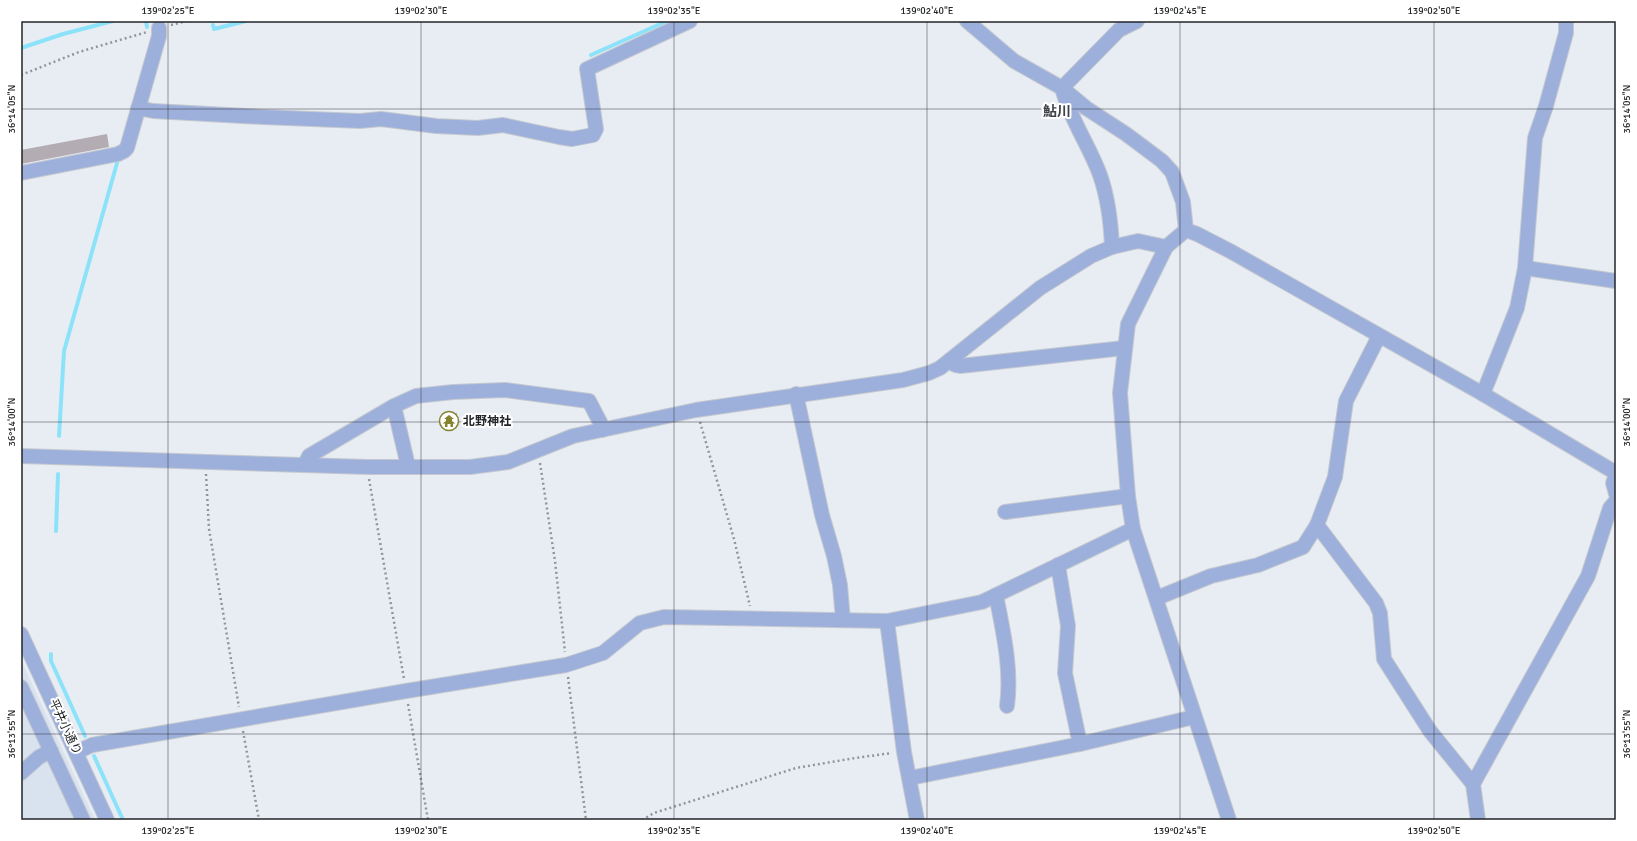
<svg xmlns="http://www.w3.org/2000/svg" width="1637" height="841" viewBox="0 0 1637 841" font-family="Signika,'Noto Sans JP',sans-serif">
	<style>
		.built { fill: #d9e2ef }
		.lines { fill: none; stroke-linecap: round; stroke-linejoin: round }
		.stream { stroke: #8ce3f9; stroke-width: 4 }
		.building { fill: #b3acb2 }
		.minor-casing { stroke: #c5c9cf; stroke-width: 16 }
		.path { stroke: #92969b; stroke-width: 2.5; stroke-dasharray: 2 3; stroke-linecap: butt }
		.minor { stroke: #9db0dc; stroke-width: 14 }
		.ticks { fill: none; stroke: #232527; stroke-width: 1; stroke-opacity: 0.45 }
		.labels { text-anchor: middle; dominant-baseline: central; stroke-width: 4; stroke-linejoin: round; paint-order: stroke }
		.poi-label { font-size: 12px; font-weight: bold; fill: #232527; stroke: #fff; text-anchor: start }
		.street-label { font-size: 12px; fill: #232527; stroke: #fff }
		.quarter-label { font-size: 14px; font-weight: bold; fill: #3e4147; stroke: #fff }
		.neatline { fill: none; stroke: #232527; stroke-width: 1.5 }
		.ticks-label { font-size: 10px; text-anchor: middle; fill: #232527 }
	</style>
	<rect width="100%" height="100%" fill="#e8edf4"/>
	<path class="built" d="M21,660L95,820H21Z"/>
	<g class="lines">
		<g class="stream">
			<path d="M146,21L147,27"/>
			<path d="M213,25L214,29L246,21"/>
			<path d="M21,48L63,34L113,21"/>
			<path d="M591,55L667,21"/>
			<path d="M59,436L64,351L119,156"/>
			<path d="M56,531L58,474"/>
			<path d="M51,654V661L85,736"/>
			<path d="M94,756L123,820"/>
		</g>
	</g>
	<g class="building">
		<path d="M107,134L109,147L21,164V150Z"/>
		<rect x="442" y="413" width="15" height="15"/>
	</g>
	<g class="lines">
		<defs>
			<g id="minor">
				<path d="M967,21L1014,61L1062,88L1086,108L1126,134L1162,161L1172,172L1183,202L1186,230"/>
				<path d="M138,108L153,111L263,117L360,121L381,119L436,126L478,128L503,125L559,137L572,139L593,135L596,129L587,69L690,21"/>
				<path d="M21,173L118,154L124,151L127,148L159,36V28"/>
				<path d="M1186,230L1166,247L1128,324L1120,393L1128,496L1133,529L1229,820"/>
				<path d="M1186,230L1197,234L1230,251L1483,394L1616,473"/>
				<path d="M1112,247C1111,223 1108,198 1100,175C1089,145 1070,119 1062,88L1119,30L1137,21"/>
				<path d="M1525,268L1616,281"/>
				<path d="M951,360L955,365L960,366L1124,348"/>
				<path d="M796,394L822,515L834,556L840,585L843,620"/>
				<path d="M1483,394L1517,308L1525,268L1535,138L1546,106L1566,33V21"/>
				<path d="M394,406L408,466"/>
				<path d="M21,456L368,467H470L508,462L573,436L696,410L903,380L929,373L940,368L1040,288L1091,256L1112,247L1138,241L1166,247"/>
				<path d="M305,464L309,456L394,406L416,396L453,392L505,390L581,400L589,401L601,424L602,430"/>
				<path d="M1616,475L1613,483L1616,494"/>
				<path d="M1005,512L1128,496"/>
				<path d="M1317,525L1376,603L1380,613L1384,659L1430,731L1473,784L1478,820"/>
				<path d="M1058,565L1068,626L1065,673L1080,744"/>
				<path d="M996,595C1003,631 1012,669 1007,706"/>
				<path d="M1157,598L1211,576L1258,565L1303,547L1317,525L1335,477L1346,401L1379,336"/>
				<path d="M887,621L904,752L917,820"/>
				<path d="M21,634L107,820"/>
				<path d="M21,687L83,820"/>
				<path d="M77,752L92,745L406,691L566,665L603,653L640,623L664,617L887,621L982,602L1133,529"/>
				<path d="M21,773L39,757L51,751"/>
				<path d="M910,778L1080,744L1194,717"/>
				<path d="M1473,784L1588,576L1610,508L1616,501"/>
			</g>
		</defs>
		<use href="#minor" class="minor-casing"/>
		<g class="path">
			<path d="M171,25L187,21"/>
			<path d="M21,75L79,52L147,32"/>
			<path d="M700,422L734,539L750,606"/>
			<path d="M540,463L555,561L565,652"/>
			<path d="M206,474L209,529L239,707"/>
			<path d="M369,479L404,679"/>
			<path d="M568,677L586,820"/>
			<path d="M408,704L428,820"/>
			<path d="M243,731L259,820"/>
			<path d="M642,820L654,813L796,768L855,758L892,753"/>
		</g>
		<use href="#minor" class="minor"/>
	</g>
	<path class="ticks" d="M168,21V820M421,21V820M674,21V820M927,21V820M1180,21V820M1434,21V820M21,109H1616M21,422H1616M21,734H1616"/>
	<defs>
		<symbol id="temple-ring" viewBox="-11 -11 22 22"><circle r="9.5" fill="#fff" stroke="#85842d" stroke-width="1.5"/><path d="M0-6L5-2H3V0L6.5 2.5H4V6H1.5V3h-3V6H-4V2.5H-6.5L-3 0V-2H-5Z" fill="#85842d"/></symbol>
	</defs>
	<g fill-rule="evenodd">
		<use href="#temple-ring" x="438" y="410" width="22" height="22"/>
	</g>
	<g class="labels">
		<g class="poi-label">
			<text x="463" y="421">北野神社</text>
		</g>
		<g class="street-label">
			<text transform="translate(65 727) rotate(65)">平井小通り</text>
		</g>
		<g class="quarter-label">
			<text x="1057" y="111">鮎川</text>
		</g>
	</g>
	<rect width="1637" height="841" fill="none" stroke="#ffffff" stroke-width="44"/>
	<rect x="22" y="22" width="1593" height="797" class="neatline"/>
	<g class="ticks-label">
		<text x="168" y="14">139°02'25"E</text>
		<text x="421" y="14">139°02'30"E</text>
		<text x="674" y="14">139°02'35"E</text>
		<text x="927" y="14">139°02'40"E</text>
		<text x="1180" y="14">139°02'45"E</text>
		<text x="1434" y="14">139°02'50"E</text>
		<text transform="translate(11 109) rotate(-90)" y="4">36°14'05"N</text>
		<text transform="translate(1626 109) rotate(-90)" y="4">36°14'05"N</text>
		<text transform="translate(11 422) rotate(-90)" y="4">36°14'00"N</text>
		<text transform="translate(1626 422) rotate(-90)" y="4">36°14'00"N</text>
		<text transform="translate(11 734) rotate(-90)" y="4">36°13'55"N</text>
		<text transform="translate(1626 734) rotate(-90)" y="4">36°13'55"N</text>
		<text x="168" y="834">139°02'25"E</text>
		<text x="421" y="834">139°02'30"E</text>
		<text x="674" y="834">139°02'35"E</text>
		<text x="927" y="834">139°02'40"E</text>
		<text x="1180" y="834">139°02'45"E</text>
		<text x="1434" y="834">139°02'50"E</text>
	</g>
</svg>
